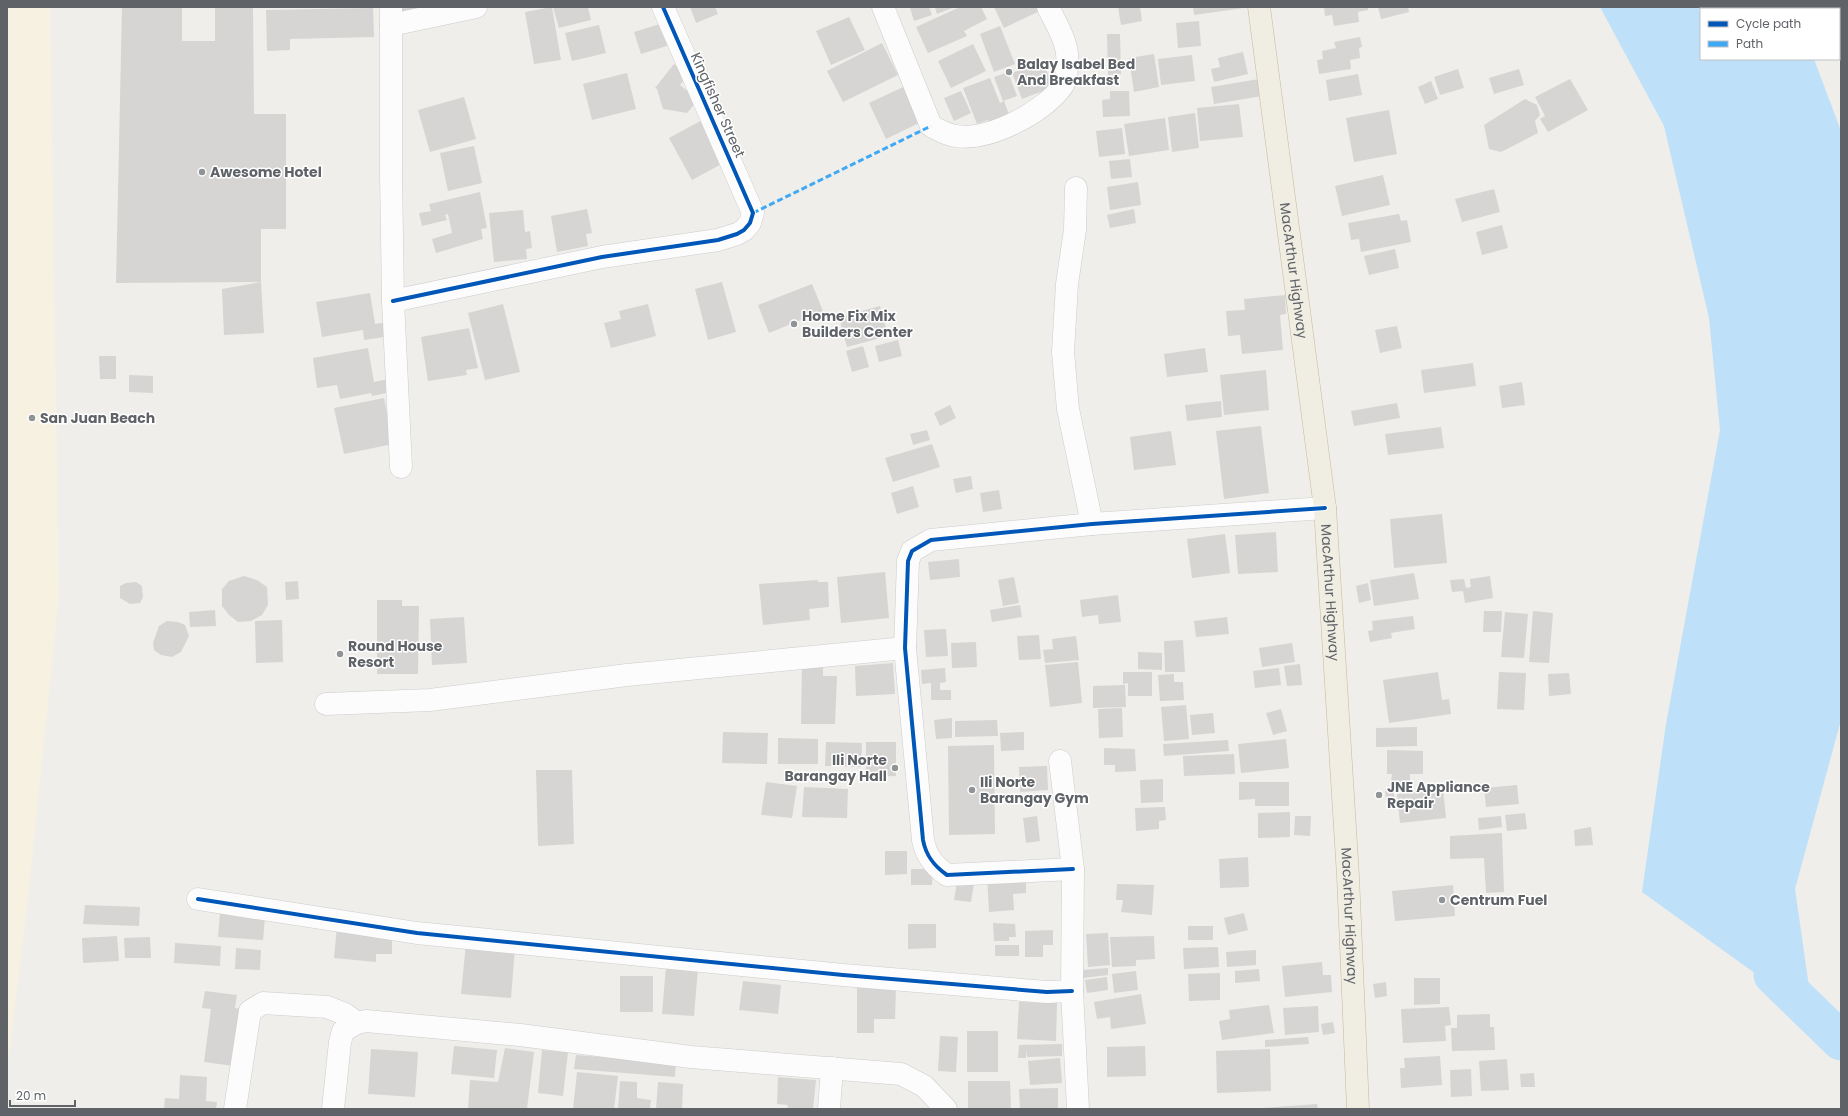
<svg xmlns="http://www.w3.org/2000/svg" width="1848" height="1116" viewBox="0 0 1848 1116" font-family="Poppins,sans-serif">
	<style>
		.sand { fill: #f6f1e1 }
		.water { fill: #bfe0f9 }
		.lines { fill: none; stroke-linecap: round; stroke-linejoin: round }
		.river { stroke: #bfe0f9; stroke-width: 39 }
		.building { fill: #d6d5d3 }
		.minor-casing { stroke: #cbcccc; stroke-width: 23 }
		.highway-casing { stroke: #c8b996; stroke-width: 23 }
		.minor { stroke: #fdfcfc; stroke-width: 22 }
		.highway { stroke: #f0ede3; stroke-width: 22 }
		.quiet { stroke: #3fa9f5; stroke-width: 3; stroke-dasharray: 6 3; stroke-linecap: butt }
		.cycleway-casing { stroke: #fff; stroke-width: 6 }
		.cycleway { stroke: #0057b8; stroke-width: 4 }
		.poi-dot { fill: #919496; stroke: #fff; stroke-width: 1.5 }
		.labels { text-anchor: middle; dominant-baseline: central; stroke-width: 3; stroke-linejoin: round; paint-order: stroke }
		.poi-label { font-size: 14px; font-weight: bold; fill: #5f6368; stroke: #fff; text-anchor: start }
		.street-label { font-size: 14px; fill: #5f6368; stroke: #fff }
	</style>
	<rect width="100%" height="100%" fill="#efeeea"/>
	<path class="sand" d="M7,7H50L59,596L28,899L7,1071Z"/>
	<path class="water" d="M1600,7H1787L1788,9H1701V59H1814L1841,131V720L1795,889L1813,1015L1642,892L1666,724L1720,430L1709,318L1664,126Z"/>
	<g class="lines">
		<path class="river" d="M1773,975L1841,1041"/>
	</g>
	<g class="building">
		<path d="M122,7H182V41H215V7H253L254,114H286V229H261V282L116,283Z"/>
		<path d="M400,7H427L401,15Z"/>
		<path d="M552,7L561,60L534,64L525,12Z"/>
		<path d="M553,7H588L591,20L559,28Z"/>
		<path d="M690,7H715L718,14L696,23Z"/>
		<path d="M913,7H929L932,15L914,21L910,8Z"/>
		<path d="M935,7H955L937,14Z"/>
		<path d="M960,7H981L987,19L964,31L967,36L928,53L916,27Z"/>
		<path d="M994,7H1048L1004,28Z"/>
		<path d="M1118,7H1140L1142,21L1121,25Z"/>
		<path d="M1193,7H1244V8L1194,15Z"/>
		<path d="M1324,7H1368V10L1358,12L1359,22L1334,26L1332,15L1325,16Z"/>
		<path d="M1378,7H1408L1409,12L1381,19Z"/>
		<path d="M373,8L374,37L290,39V50L267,51L266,10Z"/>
		<path d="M849,17L865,50L831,65L816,31Z"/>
		<path d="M1199,21L1201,46L1178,48L1176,23Z"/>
		<path d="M666,22L673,44L641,54L634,32Z"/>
		<path d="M599,25L606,53L572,61L565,33Z"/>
		<path d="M1000,26L1015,64L994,72L980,34Z"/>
		<path d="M1107,34H1120L1121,74L1108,75Z"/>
		<path d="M1360,37L1362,47L1359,48L1360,58L1350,60L1351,69L1319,74L1317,60L1323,59L1322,51L1336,48L1334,42Z"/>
		<path d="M882,43L898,75L843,102L827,71Z"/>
		<path d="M973,44L986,71L951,88L938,61Z"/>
		<path d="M1243,52L1248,74L1214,82L1211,69L1220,67L1218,58Z"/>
		<path d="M1154,54L1159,87L1134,92L1129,58Z"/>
		<path d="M1192,55L1195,81L1161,85L1158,59Z"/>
		<path d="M1043,61L1053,87L1022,99L1012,73Z"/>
		<path d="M674,64L688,75L680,85L698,100L687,113L663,109L657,89L655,88Z"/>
		<path d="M1458,69L1464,88L1440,95L1434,77Z"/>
		<path d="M1519,69L1524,85L1494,94L1489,78Z"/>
		<path d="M1008,72L1017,96L1003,101L994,77Z"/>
		<path d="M627,73L636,109L592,120L583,84Z"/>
		<path d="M1358,74L1362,95L1329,101L1326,80Z"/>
		<path d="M990,78L1000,103L1004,101L1011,120L991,127L988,120L977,124L963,88Z"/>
		<path d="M1259,79L1262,96L1214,104L1211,87Z"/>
		<path d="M1570,79L1588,110L1548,132L1540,119L1545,116L1535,97Z"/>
		<path d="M1431,81L1438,99L1425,104L1418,87Z"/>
		<path d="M903,87L919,123L886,139L869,103Z"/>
		<path d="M961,91L971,113L954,121L944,98Z"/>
		<path d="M1110,91H1129L1130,116L1103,117L1102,100L1110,99Z"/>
		<path d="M464,97L476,139L430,152L418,110Z"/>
		<path d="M1525,99L1537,105L1540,115L1535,121L1538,133L1501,152L1489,149L1484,125Z"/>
		<path d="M1239,104L1243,137L1200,141L1197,108Z"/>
		<path d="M1389,110L1397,154L1354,162L1346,118Z"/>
		<path d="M1195,113L1199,148L1172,152L1168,117Z"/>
		<path d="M1165,118L1169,150L1129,156L1124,124Z"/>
		<path d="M704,119L727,161L692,180L669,138Z"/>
		<path d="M1122,128L1125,154L1099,157L1096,131Z"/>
		<path d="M474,146L482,183L448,191L440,153Z"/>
		<path d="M1130,159L1132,177L1111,179L1109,161Z"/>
		<path d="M1383,175L1390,205L1342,216L1335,186Z"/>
		<path d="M1138,182L1141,205L1110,210L1107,187Z"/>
		<path d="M1494,189L1500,212L1462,222L1455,199Z"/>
		<path d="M480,192L487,228L481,229L483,239L436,253L432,239L452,233L448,214L445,215L447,220L422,226L419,213L431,211L429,204Z"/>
		<path d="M587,209L592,233L586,234L588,246L557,252L551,216Z"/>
		<path d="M1134,209L1136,223L1110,228L1107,215Z"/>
		<path d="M523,210L525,232L530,231L532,248L526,249L527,259L494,262L489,213Z"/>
		<path d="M1399,214L1401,221L1407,220L1411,242L1361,252L1359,239L1351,240L1348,223Z"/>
		<path d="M1502,225L1508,248L1482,255L1476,232Z"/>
		<path d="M1395,249L1399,268L1369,275L1364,256Z"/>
		<path d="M261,282L264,333L224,335L222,289Z"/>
		<path d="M722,282L736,332L708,340L695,289Z"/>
		<path d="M812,284L823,311L769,333L758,305Z"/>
		<path d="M370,293L375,324L389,322L392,336L364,340L363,330L322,337L316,302Z"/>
		<path d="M1285,295L1286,314L1280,315L1283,350L1242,354L1240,335L1228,336L1226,311L1245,310L1244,299Z"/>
		<path d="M503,304L520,372L485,380L468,313Z"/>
		<path d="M648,304L656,336L611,348L604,323L621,319L619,311Z"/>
		<path d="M880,306L888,336L847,347L839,317Z"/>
		<path d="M1397,326L1402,348L1380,353L1375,330Z"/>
		<path d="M469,328L478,368L466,370L467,375L428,381L421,337Z"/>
		<path d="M898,340L902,356L879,362L875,346Z"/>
		<path d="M863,346L869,367L852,372L846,351Z"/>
		<path d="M368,348L374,382L393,378L396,391L372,396L371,393L340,399L337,385L317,388L313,358Z"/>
		<path d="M1205,348L1208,372L1167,377L1164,354Z"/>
		<path d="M99,356H116V379H100Z"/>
		<path d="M1473,363L1476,386L1424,393L1421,370Z"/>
		<path d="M1266,370L1269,410L1224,415L1220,375Z"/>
		<path d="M129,375L153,376V393L129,392Z"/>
		<path d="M1522,382L1525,405L1502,408L1499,386Z"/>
		<path d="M384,398L393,444L344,454L334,408Z"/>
		<path d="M1221,401L1222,417L1187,421L1185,405Z"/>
		<path d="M1397,403L1400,418L1354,426L1351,411Z"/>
		<path d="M950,405L956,418L940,426L934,413Z"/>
		<path d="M1261,426L1269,493L1224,499L1216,431Z"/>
		<path d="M1441,427L1444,448L1388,455L1385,434Z"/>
		<path d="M927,430L930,440L913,445L910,434Z"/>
		<path d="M1171,431L1176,465L1134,470L1130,437Z"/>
		<path d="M932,444L940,467L893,482L885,458Z"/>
		<path d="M971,476L973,489L956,493L953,479Z"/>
		<path d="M913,486L919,507L897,514L891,493Z"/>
		<path d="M999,490L1002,509L983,512L980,493Z"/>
		<path d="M1442,514L1447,563L1394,568L1390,519Z"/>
		<path d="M1276,532L1278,572L1238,574L1235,535Z"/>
		<path d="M1225,534L1230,573L1192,578L1187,539Z"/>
		<path d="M959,559L960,577L930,580L928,562Z"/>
		<path d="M885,572L889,618L841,623L837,577Z"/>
		<path d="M1414,573L1419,599L1374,606L1370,580Z"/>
		<path d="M244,576L257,580L267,587L268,605L262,615L251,621L238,622L229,615L222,606V589L229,581Z"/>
		<path d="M1490,576L1493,598L1465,603L1463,591L1452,592L1450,580L1464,579L1466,588L1471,587L1470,579Z"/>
		<path d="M1014,577L1019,603L1003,606L998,580Z"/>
		<path d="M818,580V582H828L829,607L809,609L810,620L763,625L759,584Z"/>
		<path d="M298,581L299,599L286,600L285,582Z"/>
		<path d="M136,582L142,586L143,597L140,603L130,604L120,598V586L126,583Z"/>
		<path d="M1368,583L1371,600L1359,603L1356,586Z"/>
		<path d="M1118,595L1121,622L1099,624L1098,615L1082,617L1080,600Z"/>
		<path d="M377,600H402V606H419L418,674H377Z"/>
		<path d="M1020,605L1022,617L992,622L990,610Z"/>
		<path d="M215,610L216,626L190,627L189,612Z"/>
		<path d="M1484,611H1502L1501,632H1483Z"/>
		<path d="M1533,611L1553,613L1549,663L1529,662Z"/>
		<path d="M1505,612L1528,614L1524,658L1501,657Z"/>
		<path d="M1413,616L1415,629L1391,633L1392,638L1370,642L1368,631L1373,630L1372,621Z"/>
		<path d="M464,617L467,663L432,665L430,619Z"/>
		<path d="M1227,617L1229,634L1196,637L1194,621Z"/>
		<path d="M282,620L283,662L256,663L255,621Z"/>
		<path d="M167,621L178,622L185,625L189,636L181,652L172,657L161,655L154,650L153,643L159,626Z"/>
		<path d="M946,629L948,656L926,657L924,630Z"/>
		<path d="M1039,635L1041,659L1019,660L1017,636Z"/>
		<path d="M1076,636L1079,660L1045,663L1043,650L1053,649L1052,639Z"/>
		<path d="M1183,640L1185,672H1165L1164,641Z"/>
		<path d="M976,642L977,667L952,668L951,643Z"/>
		<path d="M1292,643L1295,662L1262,667L1259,648Z"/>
		<path d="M1138,652L1162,653V670L1138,669Z"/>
		<path d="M802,661H823V676H837L835,724H801Z"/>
		<path d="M1078,662L1082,703L1050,707L1045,665Z"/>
		<path d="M893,663L895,694L856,696L855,666Z"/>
		<path d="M1300,664L1302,685L1287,686L1284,666Z"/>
		<path d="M945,668L946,682L940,683V690H951V700H931V683L922,684L921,670Z"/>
		<path d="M1279,668L1281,685L1255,688L1253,671Z"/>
		<path d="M1123,672H1152V696H1128V683L1123,684Z"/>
		<path d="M1438,672L1442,700L1449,699L1451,714L1389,723L1383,680Z"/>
		<path d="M1499,672L1526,673L1524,710L1497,709Z"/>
		<path d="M1569,673L1571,694L1549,696L1548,674Z"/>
		<path d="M1174,674V682H1183L1184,700L1160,701L1158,675Z"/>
		<path d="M1125,685L1126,707L1093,708V686Z"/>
		<path d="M1186,705L1189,739L1164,741L1161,707Z"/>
		<path d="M1122,708L1123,737L1099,738L1098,709Z"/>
		<path d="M1281,709L1287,731L1273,735L1266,713Z"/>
		<path d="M1213,713L1215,733L1192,735L1190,715Z"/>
		<path d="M952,718V738L936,739L934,720Z"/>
		<path d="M997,720L998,736L955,737V721Z"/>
		<path d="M1417,727V746L1376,747V728Z"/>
		<path d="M723,732L768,733L767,764L722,763Z"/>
		<path d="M1024,732V750L1001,751L1000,733Z"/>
		<path d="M778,738L818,739V764H778Z"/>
		<path d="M1286,739L1289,768L1241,773L1238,744Z"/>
		<path d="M1228,740L1229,751L1164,756L1163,744Z"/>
		<path d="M826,742L862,743L861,767L825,766Z"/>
		<path d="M866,742H896V776L866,777Z"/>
		<path d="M994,745L995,834L949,835L948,746Z"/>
		<path d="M1104,748L1135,749L1136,771L1115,772V765H1104Z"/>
		<path d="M1387,750L1423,751V774H1410V783H1391L1392,774H1387Z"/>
		<path d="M1234,754L1235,774L1184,776L1183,756Z"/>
		<path d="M1047,766L1048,790L1020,792L1019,767Z"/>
		<path d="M536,770H572L574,844L538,846Z"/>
		<path d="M1163,779V802L1141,803L1140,780Z"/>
		<path d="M766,782L797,786L792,818L761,815Z"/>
		<path d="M1239,782H1289V806H1255V799L1239,800Z"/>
		<path d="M1517,785L1519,804L1486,807L1484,788Z"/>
		<path d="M804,787L848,789L847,818L802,817Z"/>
		<path d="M1443,789L1446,818L1400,823L1397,794Z"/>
		<path d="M1393,790L1397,808L1388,810L1385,791Z"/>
		<path d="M1165,807L1166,820L1159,821V829L1136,831L1135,808Z"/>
		<path d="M1290,812V837L1258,838V813Z"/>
		<path d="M1525,813L1527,829L1507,831L1505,815Z"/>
		<path d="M1037,816L1040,841L1026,843L1023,818Z"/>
		<path d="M1295,816H1311L1310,836L1294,835Z"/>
		<path d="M1501,816L1502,827L1479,830L1478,818Z"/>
		<path d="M1591,827L1593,845L1575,846L1574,830Z"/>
		<path d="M1502,833L1504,892L1486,893L1484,858L1450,859V836Z"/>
		<path d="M885,851H907V874L885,875Z"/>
		<path d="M1248,857L1249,887L1220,888L1219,859Z"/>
		<path d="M911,869H933L932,885H911Z"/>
		<path d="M987,874L1026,879V893L1013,894L1014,910L989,912Z"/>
		<path d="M957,882L974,884L971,902L954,900Z"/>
		<path d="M1117,884L1154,885L1152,915L1121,912L1123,900H1116Z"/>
		<path d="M1453,885L1455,916L1395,921L1392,891Z"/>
		<path d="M85,905L140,907L139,926L83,924Z"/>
		<path d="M220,913L265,917L263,940L218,937Z"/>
		<path d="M1244,913L1248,930L1228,935L1224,918Z"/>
		<path d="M993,923L1015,924L1016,937H1009V941H994Z"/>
		<path d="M908,924H936V948L908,949Z"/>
		<path d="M337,926L392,935V954H376V962L334,958Z"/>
		<rect x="1188" y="926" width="25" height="14"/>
		<path d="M1053,930V945H1043V957H1025V931Z"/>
		<path d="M1108,933L1110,965L1088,967L1086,934Z"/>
		<path d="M117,936L119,961L83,963L82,938Z"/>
		<path d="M1154,936L1155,959L1136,960V966L1112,967L1110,937Z"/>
		<path d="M150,937L151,958H125L124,938Z"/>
		<path d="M175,943L221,946L220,966L174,963Z"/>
		<path d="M466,943L515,948L511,998L461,994Z"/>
		<rect x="995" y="945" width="24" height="11"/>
		<path d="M1218,947L1219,967L1184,969L1183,948Z"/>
		<path d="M236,948L261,950L260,970L235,969Z"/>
		<path d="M1256,950V965L1227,967L1226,952Z"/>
		<path d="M1322,962L1323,975H1331L1332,992L1285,997L1282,966Z"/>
		<path d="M666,966L698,968L694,1016L662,1014Z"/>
		<path d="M1108,968V975L1083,978L1082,970Z"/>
		<path d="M1259,969L1260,981L1235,983V971Z"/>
		<path d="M1136,971L1138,990L1114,993L1112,974Z"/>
		<path d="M1220,973V1000L1189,1001L1188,974Z"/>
		<rect x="620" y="976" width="33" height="36"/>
		<path d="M1107,977L1108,990L1087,993L1085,980Z"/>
		<path d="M1414,978H1440V1004L1414,1005Z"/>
		<path d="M743,981L781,985L778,1014L739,1010Z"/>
		<path d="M1386,982L1387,996L1375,998L1373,984Z"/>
		<path d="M857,987H896L895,1019H874V1033H857Z"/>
		<path d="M205,991L237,995L235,1008L242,1009L234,1066L204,1062L211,1009L202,1008Z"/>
		<path d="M1141,994L1146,1024L1111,1029L1110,1017L1097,1019L1094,1002Z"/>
		<path d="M1019,1002L1057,1003L1056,1041L1017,1039Z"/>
		<path d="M1269,1005L1274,1033L1222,1040L1219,1021L1230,1019L1229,1010Z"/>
		<path d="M1318,1006L1319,1032L1285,1035L1283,1008Z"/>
		<path d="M1449,1007L1451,1025L1445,1026L1446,1041L1403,1043L1401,1009Z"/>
		<path d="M1490,1014V1027H1494L1495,1050L1452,1051L1451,1028H1457V1015Z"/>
		<path d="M1333,1022L1335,1033L1323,1035L1321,1024Z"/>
		<rect x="967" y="1031" width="31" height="41"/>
		<path d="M940,1036L958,1037L956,1072L938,1071Z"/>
		<path d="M1308,1037L1309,1044L1265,1047V1040Z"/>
		<path d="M1062,1044V1056L1027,1057L1026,1049V1058H1018L1019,1045Z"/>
		<path d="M454,1046L497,1050L494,1078L451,1074Z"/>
		<path d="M1145,1046L1146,1076L1107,1077V1047Z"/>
		<path d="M505,1048L534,1052L527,1109H468L470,1080L498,1082Z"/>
		<path d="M371,1049L418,1052L415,1097L368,1094Z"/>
		<path d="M1270,1049L1271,1091L1217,1093L1216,1051Z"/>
		<path d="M542,1050L568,1052L563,1096L538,1093Z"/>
		<path d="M576,1055L676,1063L675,1077L574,1069Z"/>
		<path d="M1440,1056L1442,1085L1401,1088L1400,1068H1405L1404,1058Z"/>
		<path d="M1060,1058L1062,1083L1030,1085L1028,1061Z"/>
		<path d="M1507,1059L1509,1090L1481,1091L1479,1061Z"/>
		<path d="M1471,1069L1472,1096L1451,1097L1450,1070Z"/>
		<path d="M577,1072L618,1076L614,1109H573Z"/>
		<path d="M1534,1073L1535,1087H1521L1520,1074Z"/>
		<path d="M180,1075L207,1077L206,1101L217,1102L216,1109H164L165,1098L179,1099Z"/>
		<path d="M778,1077L816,1080L813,1109H787L788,1105L777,1104Z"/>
		<path d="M620,1081L637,1082V1098L651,1100L650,1109H618Z"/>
		<path d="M968,1081H1010L1011,1109H968Z"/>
		<path d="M658,1082L683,1084L682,1109H656Z"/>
		<path d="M1058,1088V1109H1020L1019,1089Z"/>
		<path d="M1317,1104L1318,1109H1263V1108Z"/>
	</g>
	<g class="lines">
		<defs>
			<g id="minor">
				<path d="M391,7V174L393,301L401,467"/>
				<path d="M883,7L931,126C939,130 947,135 956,136C989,141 1045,112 1063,85C1066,80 1067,71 1067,64C1070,45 1056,24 1048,7"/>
				<path d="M391,25L476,7"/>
				<path d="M1076,188L1075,230L1067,284L1063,352L1068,409L1092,524"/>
				<path d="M393,301L602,257L718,240L737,234L744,230L750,223L753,213L663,7"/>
				<path d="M326,704L430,700L627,675L905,648"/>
				<path d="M1060,761L1073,869L1072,991L1078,1109"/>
				<path d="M1073,869L947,875C934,866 926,856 923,840L905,648L908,561L912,551L931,540L1092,524L1325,508"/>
				<path d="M198,899L417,933L843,975L1047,992L1072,991"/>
				<path d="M235,1109L250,1011L263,1003L327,1007L345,1014L357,1023"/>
				<path d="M333,1109L340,1042L343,1031L357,1023L366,1021L520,1035L691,1057L901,1074L924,1086L946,1109"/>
				<path d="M829,1109L832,1068"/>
			</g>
			<g id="highway">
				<path id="s1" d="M1259,7L1325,508L1348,876L1358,1109"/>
			</g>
		</defs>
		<use href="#minor" class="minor-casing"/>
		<use href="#highway" class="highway-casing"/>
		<use href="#minor" class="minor"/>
		<use href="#highway" class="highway"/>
		<path class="quiet" d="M753,213L931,126"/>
		<defs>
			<g id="cycleway">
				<path d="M393,301L602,257L718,240L737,234L744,230L750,223L753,213L663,7"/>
				<path d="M1073,869L947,875C934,866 926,856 923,840L905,648L908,561L912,551L931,540L1092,524L1325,508"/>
				<path d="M198,899L417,933L843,975L1047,992L1072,991"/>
			</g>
		</defs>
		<use href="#cycleway" class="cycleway-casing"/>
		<use href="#cycleway" class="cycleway"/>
	</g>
	<g class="poi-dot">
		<circle cx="1009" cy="72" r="4"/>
		<circle cx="202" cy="172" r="4"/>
		<circle cx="794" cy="324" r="4"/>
		<circle cx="32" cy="418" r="4"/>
		<circle cx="340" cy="654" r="4"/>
		<circle cx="895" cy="768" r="4"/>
		<circle cx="972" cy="790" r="4"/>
		<circle cx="1379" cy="795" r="4"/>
		<circle cx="1442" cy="900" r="4"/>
	</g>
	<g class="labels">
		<g class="poi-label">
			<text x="1017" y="64">Balay Isabel Bed<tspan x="1017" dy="16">And Breakfast</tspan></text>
			<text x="210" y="172">Awesome Hotel</text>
			<text x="802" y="316">Home Fix Mix<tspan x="802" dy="16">Builders Center</tspan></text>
			<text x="40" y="418">San Juan Beach</text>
			<text x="348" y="646">Round House<tspan x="348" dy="16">Resort</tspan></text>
			<text x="887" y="760" text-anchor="end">Ili Norte<tspan x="887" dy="16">Barangay Hall</tspan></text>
			<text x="980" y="782">Ili Norte<tspan x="980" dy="16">Barangay Gym</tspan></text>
			<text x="1387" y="787">JNE Appliance<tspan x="1387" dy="16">Repair</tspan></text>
			<text x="1450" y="900">Centrum Fuel</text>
		</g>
		<g class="street-label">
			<text transform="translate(718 105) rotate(66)">Kingfisher Street</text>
			<text stroke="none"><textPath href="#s1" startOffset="266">MacArthur Highway</textPath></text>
			<text stroke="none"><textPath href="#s1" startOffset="590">MacArthur Highway</textPath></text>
			<text stroke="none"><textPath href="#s1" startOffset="914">MacArthur Highway</textPath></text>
		</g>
	</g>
	<rect width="1848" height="1116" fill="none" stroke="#5f6368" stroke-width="16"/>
	<rect x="1700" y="8" width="140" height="52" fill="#ffffff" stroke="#bfc1c3"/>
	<rect x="1708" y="21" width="20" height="6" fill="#0057b8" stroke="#bfc1c3"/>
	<text x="1736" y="28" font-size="12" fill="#5f6368">Cycle path</text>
	<rect x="1708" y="41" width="20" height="6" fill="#3fa9f5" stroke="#bfc1c3"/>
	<text x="1736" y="48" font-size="12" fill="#5f6368">Path</text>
	<path d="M10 1100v6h65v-6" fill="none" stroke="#5f6368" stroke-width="2"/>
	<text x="16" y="1100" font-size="12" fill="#5f6368" stroke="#ffffff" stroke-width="3" paint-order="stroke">20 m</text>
</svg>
